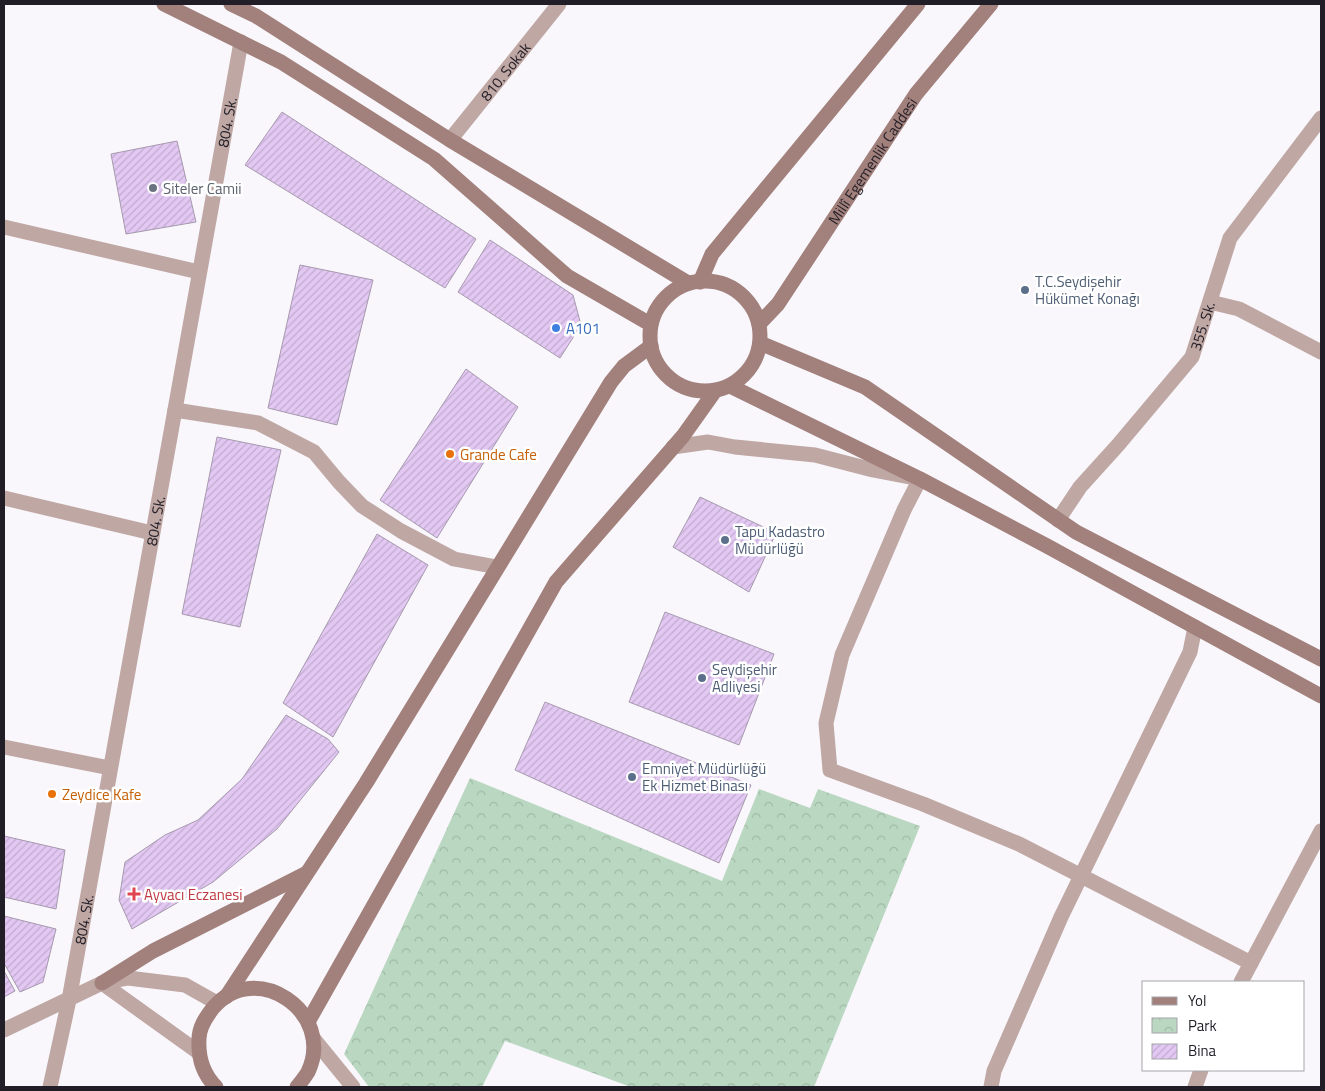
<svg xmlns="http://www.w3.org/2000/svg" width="1325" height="1091" viewBox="0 0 1325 1091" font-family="'Titillium Web',sans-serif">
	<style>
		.park { fill: url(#park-crowns) }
		.building { fill: url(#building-hatch); stroke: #a699ae }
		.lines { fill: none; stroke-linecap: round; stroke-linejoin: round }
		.street { stroke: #bfa7a4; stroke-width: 15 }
		.secondary { stroke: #a2807c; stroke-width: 15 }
		.worship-dot { fill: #6b7280; stroke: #fff; stroke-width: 2 }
		.service-dot { fill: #5c6f8a; stroke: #fff; stroke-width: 2 }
		.shop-dot { fill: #3f7fe0; stroke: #fff; stroke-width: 2 }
		.food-dot { fill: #e8710a; stroke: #fff; stroke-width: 2 }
		.health-dot { fill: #e0444e; stroke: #fff; stroke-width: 2 }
		.labels { text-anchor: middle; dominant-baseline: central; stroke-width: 5; stroke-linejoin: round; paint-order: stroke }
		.street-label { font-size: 15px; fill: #211e27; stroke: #fff }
		.worship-label { font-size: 15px; fill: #5b616d; stroke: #fff; text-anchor: start }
		.service-label { font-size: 15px; fill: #4e5e75; stroke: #fff; text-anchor: start }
		.shop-label { font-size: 15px; fill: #366cbe; stroke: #fff; text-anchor: start }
		.food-label { font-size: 15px; fill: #c56008; stroke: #fff; text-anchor: start }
		.health-label { font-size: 15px; fill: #be3a42; stroke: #fff; text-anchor: start }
	</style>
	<defs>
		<pattern id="park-crowns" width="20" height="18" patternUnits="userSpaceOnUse" patternTransform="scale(1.25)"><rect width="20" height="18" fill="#bad8c1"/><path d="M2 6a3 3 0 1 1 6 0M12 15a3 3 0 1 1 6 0" fill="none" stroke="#a0b9a6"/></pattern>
		<pattern id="building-hatch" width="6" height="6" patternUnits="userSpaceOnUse" patternTransform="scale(1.25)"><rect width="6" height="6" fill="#e2c8f2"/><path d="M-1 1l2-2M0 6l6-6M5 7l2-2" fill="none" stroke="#c2abd0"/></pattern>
	</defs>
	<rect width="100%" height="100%" fill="#f9f7fc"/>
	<path class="park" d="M470,778L722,881L759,789L810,808L818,789L920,826L814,1087H631L505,1041L482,1087H369L344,1054Z"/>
	<g class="building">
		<path d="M282,112L476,239L445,288L245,165Z"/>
		<path d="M177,141L196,222L126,234L111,154Z"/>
		<path d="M490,240L573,295L581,325L560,358L458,292Z"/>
		<path d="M300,265L373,280L337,425L268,408Z"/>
		<path d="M466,369L518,407L437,538L380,500Z"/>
		<path d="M217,437L281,450L240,627L182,614Z"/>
		<path d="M700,497L776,533L749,592L673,547Z"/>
		<path d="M377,534L428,565L333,737L283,703Z"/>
		<path d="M665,612L774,654L739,745L629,702Z"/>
		<path d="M545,702L751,785L719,863L515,770Z"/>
		<path d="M286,715L328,739L339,752L277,829L213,882L132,929L119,900L125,862L165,835L198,820L242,779Z"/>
		<path d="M4,836L65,850L56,909L4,897Z"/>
		<path d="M4,916L56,929L43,982L20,992L4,963Z"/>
		<path d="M4,971L15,991L4,997Z"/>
	</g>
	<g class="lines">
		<g class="street">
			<path id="s1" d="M450,140L559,4"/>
			<path d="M4,227L199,272"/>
			<path d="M1210,302L1239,309L1321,352"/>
			<path d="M175,410L258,423L314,452L339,482L362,506L401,531L454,559L497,567"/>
			<path d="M673,447L708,442L735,447L815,455L873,470L920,479L904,510L842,655L826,723L830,770L923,804L1019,844L1251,963"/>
			<path d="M4,498L152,533"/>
			<path id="s2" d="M1058,520L1080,487L1118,445L1192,357L1230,238L1321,118"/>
			<path d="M4,747L110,768"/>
			<path d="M1241,982L1321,831"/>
			<path d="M102,983L198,1052"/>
			<path d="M4,1030L102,983L128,978L185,985L217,1003"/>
			<path d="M313,1038L353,1087"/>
			<path id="s3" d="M50,1087L69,1000L241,42"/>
			<path d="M991,1087L994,1071L1061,917L1190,652L1195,627"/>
			<path d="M1195,1087L1201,1070"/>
		</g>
		<g class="secondary">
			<path d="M164,4L281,62L434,159L567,276L650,324"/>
			<path d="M231,4L256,16L450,140L688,283"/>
			<circle cx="705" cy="336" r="55"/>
			<path d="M700,282L712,254L918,4"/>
			<path id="s4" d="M759,324L778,304L916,94L991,4"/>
			<path d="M760,343L865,387L1076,532L1321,659"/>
			<path d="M730,386L920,479L1047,546L1321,696"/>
			<path d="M102,983L153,951L305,874"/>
			<path d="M226,997L366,783L611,382L624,366L651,346"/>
			<path d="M308,1022L556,582L683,436L715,391"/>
			<path d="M216,1087C203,1074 198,1057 199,1039C199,1027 206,1017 213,1008C255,958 336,1012 308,1072C305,1077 301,1082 297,1087"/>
		</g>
	</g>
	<circle class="worship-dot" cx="153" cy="188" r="5"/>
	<g class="service-dot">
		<circle cx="1025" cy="290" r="5"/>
		<circle cx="725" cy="540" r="5"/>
		<circle cx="702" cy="678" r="5"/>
		<circle cx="632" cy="777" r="5"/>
	</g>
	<circle class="shop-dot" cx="556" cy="328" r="5"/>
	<g class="food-dot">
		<circle cx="450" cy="454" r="5"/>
		<circle cx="52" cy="794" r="5"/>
	</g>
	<path class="health-dot" d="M131.5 886.5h5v5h5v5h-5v5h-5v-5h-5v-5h5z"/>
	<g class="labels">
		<g class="street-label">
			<text stroke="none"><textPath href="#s1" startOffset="88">810. Sokak</textPath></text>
			<text stroke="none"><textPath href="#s3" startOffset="981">804. Sk.</textPath></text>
			<text stroke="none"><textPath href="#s4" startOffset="199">Millî Egemenlik Caddesi</textPath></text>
			<text stroke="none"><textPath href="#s2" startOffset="244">355. Sk.</textPath></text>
			<text stroke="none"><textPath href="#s3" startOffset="576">804. Sk.</textPath></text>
			<text stroke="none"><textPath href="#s3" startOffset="171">804. Sk.</textPath></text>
		</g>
		<g class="worship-label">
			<text x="163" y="188">Siteler Camii</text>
		</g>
		<g class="service-label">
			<text x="1035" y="281">T.C.Seydişehir<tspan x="1035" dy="17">Hükümet Konağı</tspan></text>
			<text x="735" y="531">Tapu Kadastro<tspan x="735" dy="17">Müdürlüğü</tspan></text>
			<text x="712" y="669">Seydişehir<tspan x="712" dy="17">Adliyesi</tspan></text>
			<text x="642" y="768">Emniyet Müdürlüğü<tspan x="642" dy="17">Ek Hizmet Binası</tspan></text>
		</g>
		<g class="shop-label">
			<text x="566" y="328">A101</text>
		</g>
		<g class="food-label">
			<text x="460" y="454">Grande Cafe</text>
			<text x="62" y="794">Zeydice Kafe</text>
		</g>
		<g class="health-label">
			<text x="144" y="894">Ayvacı Eczanesi</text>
		</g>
	</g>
	<rect width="1325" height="1091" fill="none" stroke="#211e27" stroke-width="10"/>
	<rect x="1142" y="981" width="162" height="90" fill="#ffffff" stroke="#a6a5a9"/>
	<rect x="1152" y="997" width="25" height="8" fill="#a2807c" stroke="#a6a5a9"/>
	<text x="1188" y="1006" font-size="15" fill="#211e27">Yol</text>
	<rect x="1152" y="1018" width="25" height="15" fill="url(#park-crowns)" stroke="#a6a5a9"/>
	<text x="1188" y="1031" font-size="15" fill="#211e27">Park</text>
	<rect x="1152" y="1044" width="25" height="15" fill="url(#building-hatch)" stroke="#a6a5a9"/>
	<text x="1188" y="1056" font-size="15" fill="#211e27">Bina</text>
</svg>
